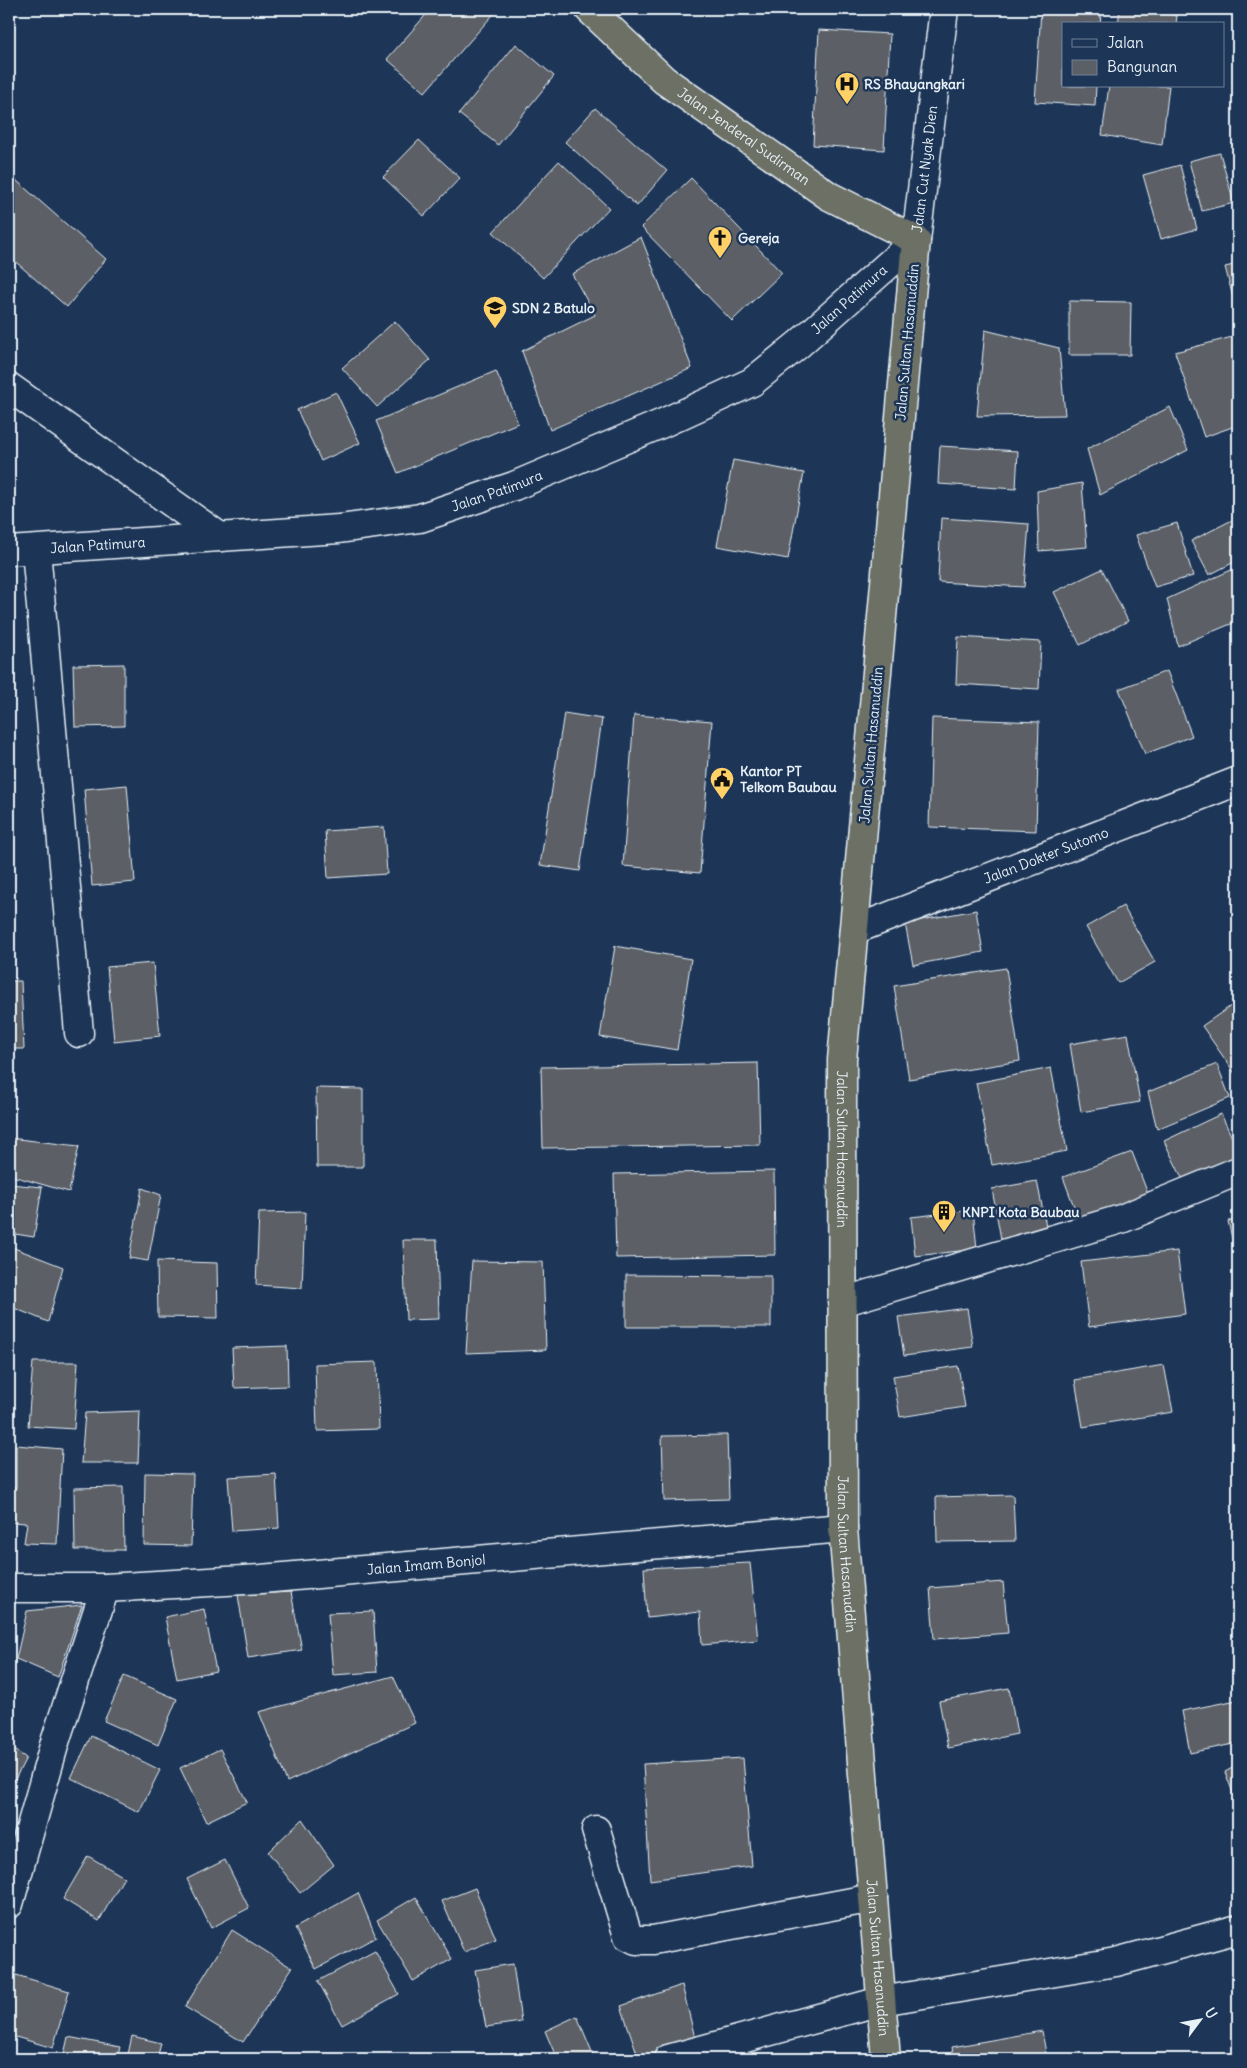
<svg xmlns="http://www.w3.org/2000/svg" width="1247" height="2068" viewBox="0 0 1247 2068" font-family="Delius,sans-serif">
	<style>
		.building { fill: #5b6066; stroke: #e8f1f8 }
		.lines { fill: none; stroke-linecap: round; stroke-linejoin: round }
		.minor-casing { stroke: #e8f1f8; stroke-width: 31 }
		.highway-casing { stroke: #e8f1f8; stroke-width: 31 }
		.minor { stroke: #1d3557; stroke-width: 28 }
		.highway { stroke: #6c7065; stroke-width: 28 }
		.labels { text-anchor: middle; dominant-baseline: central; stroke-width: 5; stroke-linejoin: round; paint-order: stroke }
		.poi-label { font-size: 14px; font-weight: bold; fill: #e8f1f8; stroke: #1d3557; text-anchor: start }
		.street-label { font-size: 14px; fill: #e8f1f8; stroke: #1d3557 }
	</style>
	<rect width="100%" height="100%" fill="#1d3557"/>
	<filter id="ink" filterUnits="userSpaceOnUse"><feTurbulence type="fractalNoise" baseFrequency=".02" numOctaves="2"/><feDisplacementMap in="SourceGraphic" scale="10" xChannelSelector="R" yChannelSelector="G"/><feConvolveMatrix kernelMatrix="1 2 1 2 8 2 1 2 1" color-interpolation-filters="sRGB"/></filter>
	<g filter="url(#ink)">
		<g class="building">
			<path d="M431,9H498L425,92L387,59Z"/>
			<path d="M1120,9H1154L1177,16L1176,24H1118Z"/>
			<path d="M1041,10L1101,15L1100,24H1063V86H1096L1095,106L1035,102Z"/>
			<path d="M819,30L890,34L884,150L813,145Z"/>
			<path d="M516,44L554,76L498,145L459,114Z"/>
			<path d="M1109,86H1169L1162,145L1102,135Z"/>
			<path d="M595,108L667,171L637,206L565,142Z"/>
			<path d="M419,140L460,178L424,216L383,177Z"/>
			<path d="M1220,153L1234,203L1202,211L1189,161Z"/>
			<path d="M559,161L609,208L543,278L493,232Z"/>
			<path d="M1180,165L1197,229L1161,239L1143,175Z"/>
			<path d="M9,174L106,259L67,307L9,256Z"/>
			<path d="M691,178L782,273L732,321L641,227Z"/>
			<path d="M641,237L692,368L550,430L522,351L595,315L572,274Z"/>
			<path d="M1238,264V316L1225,267Z"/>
			<path d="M1069,301L1131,302L1130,355H1069Z"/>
			<path d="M395,321L430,360L377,407L342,368Z"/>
			<path d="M985,330L1059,348L1065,415L977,416Z"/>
			<path d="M1236,336L1238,341V425L1204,437L1175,352Z"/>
			<path d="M496,371L518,423L398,473L376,421Z"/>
			<path d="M336,392L360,443L321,461L297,410Z"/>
			<path d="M1170,407L1188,450L1100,495L1087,449Z"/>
			<path d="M940,446L1018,451L1016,489L938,484Z"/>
			<path d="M733,460L804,473L788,559L717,546Z"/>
			<path d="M1082,483L1087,547L1039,551L1037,491Z"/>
			<path d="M1238,517V560L1209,575L1191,541Z"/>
			<path d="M941,518L1029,524L1024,587L938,582Z"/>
			<path d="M1177,523L1193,576L1155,587L1136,535Z"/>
			<path d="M1238,567V621L1178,646L1167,599Z"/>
			<path d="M1102,569L1128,621L1080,645L1054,592Z"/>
			<path d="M958,637L1041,642L1039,689L956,684Z"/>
			<path d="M124,664V726L75,727L73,665Z"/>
			<path d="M1167,671L1192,736L1145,754L1119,689Z"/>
			<path d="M564,713L602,719L580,871L540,865Z"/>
			<path d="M634,715L712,721L700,873L623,866Z"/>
			<path d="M932,718L1039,722L1036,831L929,827Z"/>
			<path d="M127,785L135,882L92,886L84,789Z"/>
			<path d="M384,827L387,874L328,878L325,831Z"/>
			<path d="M9,842L12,911H9Z"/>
			<path d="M1123,906L1155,962L1118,983L1086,927Z"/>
			<path d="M976,910L983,952L913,965L905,923Z"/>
			<path d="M615,946L691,959L677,1050L600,1037Z"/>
			<path d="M153,963L160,1036L114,1041L107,967Z"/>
			<path d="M1006,968L1020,1061L909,1079L894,986Z"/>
			<path d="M9,981H21L24,1049H9Z"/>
			<path d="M1238,1001V1078L1202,1026Z"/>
			<path d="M1128,1034L1140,1102L1081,1112L1070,1044Z"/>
			<path d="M758,1063L760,1145L543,1148L541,1067Z"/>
			<path d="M1217,1064L1230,1098L1157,1129L1148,1092Z"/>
			<path d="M1051,1068L1067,1151L992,1165L976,1083Z"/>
			<path d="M316,1088L363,1089V1167H317Z"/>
			<path d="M1221,1114L1238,1150V1157L1185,1184L1164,1141Z"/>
			<path d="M9,1138L79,1146L69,1192L9,1175Z"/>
			<path d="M1132,1152L1148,1194L1079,1220L1063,1177Z"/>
			<path d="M774,1171L775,1255L616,1258L614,1174Z"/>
			<path d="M1037,1181L1048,1236L1002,1245L992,1189Z"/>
			<path d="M9,1184L42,1187L34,1237L9,1233Z"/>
			<path d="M142,1188L161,1195L148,1261L129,1258Z"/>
			<path d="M973,1210L977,1249L915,1256L911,1217Z"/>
			<path d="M305,1212L302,1288L256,1285L259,1213Z"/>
			<path d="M1238,1219V1264L1228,1221Z"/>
			<path d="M403,1240H437L439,1319L406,1320Z"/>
			<path d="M9,1246L63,1267L48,1322L9,1306Z"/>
			<path d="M1177,1251L1185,1314L1089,1327L1081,1262Z"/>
			<path d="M157,1261L217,1263L218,1318L158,1317Z"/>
			<path d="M472,1261L543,1262L546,1350L466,1353Z"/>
			<path d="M626,1275L771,1276V1327H626Z"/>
			<path d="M967,1308L973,1347L904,1356L898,1317Z"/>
			<path d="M287,1346L288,1386L234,1388L232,1348Z"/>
			<path d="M33,1362H78L74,1429L28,1426Z"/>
			<path d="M377,1362L379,1429L317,1431L315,1364Z"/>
			<path d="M1164,1365L1173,1412L1083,1427L1075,1380Z"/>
			<path d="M958,1366L965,1407L900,1417L893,1376Z"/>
			<path d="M140,1411L138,1463H81L85,1413Z"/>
			<path d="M727,1435L729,1499L664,1501L662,1436Z"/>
			<path d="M16,1445L62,1449L57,1544L24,1543L27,1523L9,1522V1487L16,1488Z"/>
			<path d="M145,1473L193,1474L191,1546L144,1545Z"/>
			<path d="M276,1474L279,1528L232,1531L228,1477Z"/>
			<path d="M123,1487L124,1550H75L74,1488Z"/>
			<path d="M1013,1495L1015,1541L937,1542L936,1497Z"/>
			<path d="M750,1563L758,1640L702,1645L700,1612L647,1618L644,1568Z"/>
			<path d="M1003,1582L1008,1633L934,1639L930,1588Z"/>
			<path d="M291,1592L302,1650L248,1658L238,1595Z"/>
			<path d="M82,1605L58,1677L16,1659L27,1611Z"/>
			<path d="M204,1609L216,1671L177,1679L165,1617Z"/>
			<path d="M373,1611L377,1672L333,1675L328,1613Z"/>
			<path d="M124,1676L177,1699L158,1745L104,1721Z"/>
			<path d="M393,1676L415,1723L287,1782L259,1712Z"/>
			<path d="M1009,1688L1017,1734L948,1748L939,1701Z"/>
			<path d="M1237,1700L1238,1743L1190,1753L1182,1711Z"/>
			<path d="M91,1736L160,1770L139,1812L71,1778Z"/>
			<path d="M9,1746L26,1758L9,1791Z"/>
			<path d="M220,1749L247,1802L206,1822L180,1768Z"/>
			<path d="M743,1758L752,1866L650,1880L643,1764Z"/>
			<path d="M1238,1765V1806L1225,1772Z"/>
			<path d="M302,1819L334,1865L300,1893L268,1852Z"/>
			<path d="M88,1856L124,1877L99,1921L63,1899Z"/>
			<path d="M225,1860L249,1908L211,1928L187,1879Z"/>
			<path d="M475,1888L496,1939L464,1952L442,1901Z"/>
			<path d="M358,1893L376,1937L316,1969L295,1928Z"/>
			<path d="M416,1897L452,1959L413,1981L377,1920Z"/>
			<path d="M232,1930L292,1968L243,2042L185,2007Z"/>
			<path d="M375,1951L399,1994L342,2025L318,1981Z"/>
			<path d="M513,1964L521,2022L486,2027L475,1970Z"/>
			<path d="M13,1974L69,1991L53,2048L9,2035V1988Z"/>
			<path d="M682,1985L695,2038L639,2059L621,2006Z"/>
			<path d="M577,2016L595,2059H557L545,2031Z"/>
			<path d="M1042,2031L1047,2059H954L952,2047Z"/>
			<path d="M132,2036L161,2043L157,2059H127Z"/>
			<path d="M68,2037L120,2047L117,2059H63Z"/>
		</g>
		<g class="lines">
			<defs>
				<g id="minor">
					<path d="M9,387L220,537"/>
					<path d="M36,550L79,1033"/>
					<path id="s1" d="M9,551L339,529L420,518L514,486L663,423L752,382L799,344L916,240L944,9"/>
					<path id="s2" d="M854,930L1238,781"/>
					<path d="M842,1302L1121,1219L1238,1171"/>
					<path id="s3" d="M9,1588H105L261,1579L843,1528"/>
					<path d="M596,1830L628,1936L636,1940H653L873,1898"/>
					<path d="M9,1904L55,1742L105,1588"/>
					<path d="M668,2059L881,2001L1116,1962L1238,1929"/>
				</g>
				<g id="highway">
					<path id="s4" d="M589,9L664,80L829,196L916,240L842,1060L843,1528L886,2059"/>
				</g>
			</defs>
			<use href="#minor" class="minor-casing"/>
			<use href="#highway" class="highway-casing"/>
			<use href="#minor" class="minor"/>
			<use href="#highway" class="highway"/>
		</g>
	</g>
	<defs>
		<symbol id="hospital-pin" viewBox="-11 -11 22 30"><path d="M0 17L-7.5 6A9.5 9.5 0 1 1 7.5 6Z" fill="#ffd166" stroke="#1d3557"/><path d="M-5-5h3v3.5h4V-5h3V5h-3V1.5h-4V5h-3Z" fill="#111"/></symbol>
		<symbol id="church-pin" viewBox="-11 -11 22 30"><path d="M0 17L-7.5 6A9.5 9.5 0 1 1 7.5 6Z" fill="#ffd166" stroke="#1d3557"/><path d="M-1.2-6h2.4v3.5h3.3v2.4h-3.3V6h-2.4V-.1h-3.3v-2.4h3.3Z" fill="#111"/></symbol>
		<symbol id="school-pin" viewBox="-11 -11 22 30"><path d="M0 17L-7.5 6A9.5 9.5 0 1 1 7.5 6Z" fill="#ffd166" stroke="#1d3557"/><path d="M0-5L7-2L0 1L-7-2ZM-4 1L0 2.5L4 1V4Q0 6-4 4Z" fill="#111"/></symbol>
		<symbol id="civic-pin" viewBox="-11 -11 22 30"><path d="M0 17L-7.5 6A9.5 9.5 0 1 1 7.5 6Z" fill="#ffd166" stroke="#1d3557"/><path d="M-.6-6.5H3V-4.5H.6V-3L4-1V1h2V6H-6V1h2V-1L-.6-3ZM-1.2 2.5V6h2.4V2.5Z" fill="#111"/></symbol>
		<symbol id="building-pin" viewBox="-11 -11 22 30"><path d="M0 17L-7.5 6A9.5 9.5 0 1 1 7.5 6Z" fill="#ffd166" stroke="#1d3557"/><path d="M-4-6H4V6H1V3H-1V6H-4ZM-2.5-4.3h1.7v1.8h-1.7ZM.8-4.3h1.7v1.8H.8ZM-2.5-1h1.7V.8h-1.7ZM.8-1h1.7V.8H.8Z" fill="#111"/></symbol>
	</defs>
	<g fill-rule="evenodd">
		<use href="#hospital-pin" x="833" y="70" width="28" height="38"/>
		<use href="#church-pin" x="706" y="224" width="28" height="38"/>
		<use href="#school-pin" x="481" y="294" width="28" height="38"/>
		<use href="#civic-pin" x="708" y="765" width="28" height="38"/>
		<use href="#building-pin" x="930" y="1198" width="28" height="38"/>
	</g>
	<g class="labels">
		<g class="poi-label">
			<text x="864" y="84">RS Bhayangkari</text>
			<text x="738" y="238">Gereja</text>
			<text x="512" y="308">SDN 2 Batulo</text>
			<text x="740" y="771">Kantor PT<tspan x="740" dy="16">Telkom Baubau</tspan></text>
			<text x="962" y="1212">KNPI Kota Baubau</text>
		</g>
		<g class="street-label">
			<text stroke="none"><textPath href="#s4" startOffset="201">Jalan Jenderal Sudirman</textPath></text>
			<text stroke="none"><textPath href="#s1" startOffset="1060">Jalan Cut Nyak Dien</textPath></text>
			<text stroke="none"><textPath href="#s1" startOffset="899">Jalan Patimura</textPath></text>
			<text transform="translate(907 342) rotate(-85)">Jalan Sultan Hasanuddin</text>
			<text stroke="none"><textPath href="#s1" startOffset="494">Jalan Patimura</textPath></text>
			<text stroke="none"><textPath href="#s1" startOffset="89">Jalan Patimura</textPath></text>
			<text transform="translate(871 745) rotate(-85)">Jalan Sultan Hasanuddin</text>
			<text stroke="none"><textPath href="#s2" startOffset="206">Jalan Dokter Sutomo</textPath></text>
			<text stroke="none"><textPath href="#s4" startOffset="1315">Jalan Sultan Hasanuddin</textPath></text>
			<text stroke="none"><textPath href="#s4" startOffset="1720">Jalan Sultan Hasanuddin</textPath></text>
			<text stroke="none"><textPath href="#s3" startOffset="418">Jalan Imam Bonjol</textPath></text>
			<text stroke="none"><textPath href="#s4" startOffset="2125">Jalan Sultan Hasanuddin</textPath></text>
		</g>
	</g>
	<rect width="1247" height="2068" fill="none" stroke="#1d3557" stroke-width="30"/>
	<rect x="15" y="15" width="1217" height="2038" fill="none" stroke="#e8f1f8" stroke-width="2" filter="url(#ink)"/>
	<rect x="1062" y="22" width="162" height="65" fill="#1d3557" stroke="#6e8097"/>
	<rect x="1072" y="39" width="25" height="8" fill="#1d3557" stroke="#6e8097"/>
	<text x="1107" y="48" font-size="15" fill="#e8f1f8">Jalan</text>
	<rect x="1072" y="60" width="25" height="15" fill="#5b6066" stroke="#6e8097"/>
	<text x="1107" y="72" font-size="15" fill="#e8f1f8">Bangunan</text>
	<g transform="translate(1200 2020) rotate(58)" stroke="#1d3557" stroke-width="4" paint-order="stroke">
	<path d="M0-4L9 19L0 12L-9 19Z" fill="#e8f1f8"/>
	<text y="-8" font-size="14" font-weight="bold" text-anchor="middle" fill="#e8f1f8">U</text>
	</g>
</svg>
